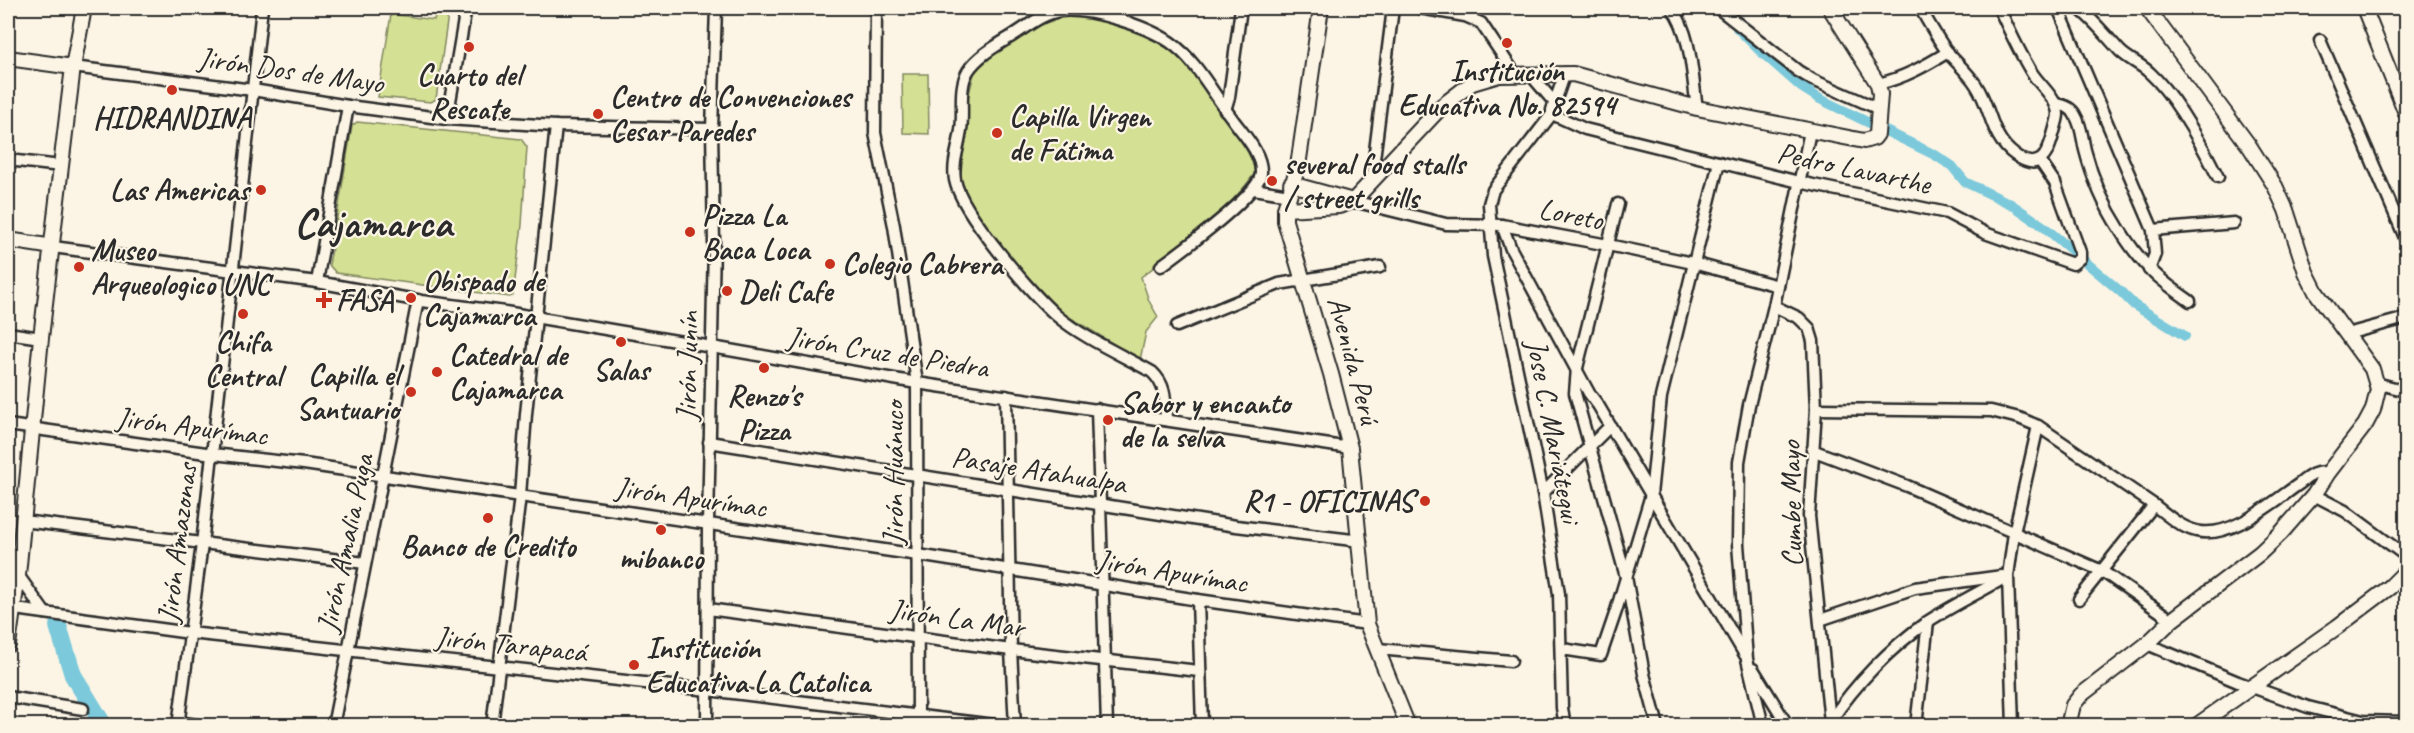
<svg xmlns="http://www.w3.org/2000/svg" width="2414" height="733" viewBox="0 0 2414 733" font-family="Caveat,sans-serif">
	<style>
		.green { fill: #d4e093; stroke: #80865f; stroke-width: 1.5 }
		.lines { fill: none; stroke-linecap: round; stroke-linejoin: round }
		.canal { stroke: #7cc9db; stroke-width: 10 }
		.river { stroke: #7cc9db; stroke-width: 18 }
		.minor-casing { stroke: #2b2b2b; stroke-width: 15 }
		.tertiary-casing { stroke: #2b2b2b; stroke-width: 18 }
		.minor { stroke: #fcf5e5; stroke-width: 10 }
		.tertiary { stroke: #fcf5e5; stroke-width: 14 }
		.poi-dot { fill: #c8321e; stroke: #fcf5e5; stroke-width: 2 }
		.labels { text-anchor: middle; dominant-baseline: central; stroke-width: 4.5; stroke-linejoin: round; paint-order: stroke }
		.street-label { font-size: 30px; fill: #2b2b2b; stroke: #fcf5e5 }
		.poi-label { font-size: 30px; font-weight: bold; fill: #2b2b2b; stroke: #fcf5e5; text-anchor: start }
		.town-label { font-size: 42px; font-weight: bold; fill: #2b2b2b; stroke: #fcf5e5 }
	</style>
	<rect width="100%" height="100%" fill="#fcf5e5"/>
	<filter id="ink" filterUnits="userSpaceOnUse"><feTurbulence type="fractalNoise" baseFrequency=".0167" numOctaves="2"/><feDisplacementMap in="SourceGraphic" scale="12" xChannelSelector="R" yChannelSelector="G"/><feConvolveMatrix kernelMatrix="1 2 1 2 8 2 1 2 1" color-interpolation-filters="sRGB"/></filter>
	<g filter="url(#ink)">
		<g class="green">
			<path d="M437,8H449L436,99L431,102L378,97L391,14L434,20Z"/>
			<path d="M1066,16C1094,16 1145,28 1168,44C1191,60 1212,98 1227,121C1238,138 1252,153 1255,173C1225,215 1182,246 1141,277L1149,301L1158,317L1146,332L1140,360L1061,312L1015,263L972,211L960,180V156L966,122L967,102L975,70L1003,46L1037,26Z"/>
			<path d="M902,74H928L929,134L903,133Z"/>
			<path d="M357,122L521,139L527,147L522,225L513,295L510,297L336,273L329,265L352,126Z"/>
		</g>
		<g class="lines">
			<path class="canal" d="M1737,28L1759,50L1801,87L1820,99L1935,155L1952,166L1965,182L2011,204L2043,226L2121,292L2134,305L2185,336"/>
			<path class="river" d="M58,626L73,675L104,726"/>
			<defs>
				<g id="minor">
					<path d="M876,8L875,133L894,226L917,383L918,726"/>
					<path d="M1420,8L1465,16L1481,23L1515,74"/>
					<path d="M1672,8C1692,35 1692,76 1697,108"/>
					<path d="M1718,8L1798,71L1813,80L1879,109"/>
					<path d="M1920,8C1929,23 1938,40 1949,54C1958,64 1969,74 1976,85C1992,109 1990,137 2015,155C2043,175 2049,150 2055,128C2057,120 2060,114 2056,106C2052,94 2039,84 2032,73C2019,52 2009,30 1999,8"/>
					<path d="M2058,8L2153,230L2155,254L2149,270"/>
					<path d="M2078,8C2094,20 2106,36 2120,51C2129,60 2141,64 2150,73C2176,97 2202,145 2218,177"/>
					<path d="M2320,40L2406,240"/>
					<path d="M73,67L253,90L348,106L447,119L556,126L712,129"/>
					<path d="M1565,73L1552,110V114L1585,129L1799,182L1947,213L1985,233L2073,264L2080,258V252L2055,183L2040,161"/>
					<path d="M1530,74L1554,102"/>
					<path d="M1878,84C1904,78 1925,66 1948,52"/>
					<path d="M2056,104C2064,105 2071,107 2075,115C2082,126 2082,138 2085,150C2092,177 2105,207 2120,230C2141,264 2158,279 2190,301"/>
					<path d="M1225,110L1229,97L1241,8"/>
					<path d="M1552,114L1493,190L1489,204L1493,256L1543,493L1559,594L1562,708L1565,726"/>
					<path d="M447,119L466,8"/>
					<path d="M8,160L61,166"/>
					<path d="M1371,183L1393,8"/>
					<path d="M1254,189L1289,195"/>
					<path d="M1353,201L1446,224L1502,225L1608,245L1693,263L1778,286"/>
					<path d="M1618,204L1577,368L1575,393L1626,577L1644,674L1658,726"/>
					<path d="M1502,225L1511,249L1589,393L1598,405L1745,655"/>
					<path d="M2153,230L2234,223"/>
					<path d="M53,247L317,282L421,301L505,312L712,347L917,383L1350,448"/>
					<path d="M1161,266C1180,252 1261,193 1261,173C1262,152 1242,133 1231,117C1212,92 1196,60 1170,42C1145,25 1090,8 1060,11C1042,13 1023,30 1007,39C994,47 977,57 968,71C958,87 964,112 961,130C959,147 952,163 955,180C961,212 1031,293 1057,316C1083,338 1122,355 1152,372C1167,386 1165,401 1166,420"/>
					<path d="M317,282L348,106"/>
					<path d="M1774,306L1799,318L1809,328L1813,341L1816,409L1809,516L1830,722"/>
					<path d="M1177,326L1279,284L1380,267"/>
					<path d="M8,333L41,338"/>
					<path d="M2347,334L2406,318"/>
					<path d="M2376,383L2406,391"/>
					<path d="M1006,396L1011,650L1015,726"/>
					<path d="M1097,409L1107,726"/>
					<path d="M1816,409L1991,411L2019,418L2038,426L2154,505C2167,515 2180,527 2196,531C2230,540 2273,502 2299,484C2308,477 2316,470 2328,473"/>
					<path d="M8,425L213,454L304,464L918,555L1198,600L1367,624"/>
					<path d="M709,442L1236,526L1361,541"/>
					<path d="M1812,450L1907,486L2102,571L2172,620"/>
					<path d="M1543,493L1610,426"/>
					<path d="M2314,495L2345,511L2406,556"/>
					<path d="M23,521L365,563"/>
					<path d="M18,575L45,613"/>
					<path d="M2079,599L2154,505"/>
					<path d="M1198,600L1202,726"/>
					<path d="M8,608L190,633L708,690L1003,726"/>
					<path d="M708,609L1011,650L1199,671"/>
					<path d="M1820,620L1915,588L2002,576"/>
					<path d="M2147,644L2238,682L2308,707L2363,721L2406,722"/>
					<path d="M1378,649L1511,661"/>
					<path d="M1562,649L1601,655L1616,611L1651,495L1661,397L1719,162"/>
					<path d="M1753,669L1788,726"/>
					<path d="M8,697L83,709"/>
					<path d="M178,722L203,726"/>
					<path d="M1830,722C1855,684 1890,648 1927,622C1953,605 1982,591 2008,576"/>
					<path d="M178,726L202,544L262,8"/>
					<path d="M333,726L418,300"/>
					<path d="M492,726L520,496L526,414L556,126"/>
					<path d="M707,726L708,524L714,244L712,129L716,8"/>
					<path d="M1763,726L1747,659L1738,544L1739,462L1749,405L1774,306L1810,131"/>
					<path d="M1916,726L1928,622"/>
					<path d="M2013,726L2008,576L2014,533L2038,426"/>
				</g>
				<g id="tertiary">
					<path d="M1321,8L1298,166L1285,209V221L1331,374L1350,448L1367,624L1408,726"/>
					<path d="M2364,8L2406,113"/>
					<path d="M8,58L73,67"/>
					<path d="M1291,184L1353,201"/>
					<path d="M1285,209L1339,206L1353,201L1442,106L1472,83L1499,75L1573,74L1697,108L1864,141L1874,138L1877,134L1880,94L1878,84L1830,8"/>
					<path d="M8,240L53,247"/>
					<path d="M8,645L18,575L41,338L61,166L73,67L84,8"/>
					<path d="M2068,726L2073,705L2081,695L2147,644L2172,620L2260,553L2281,533L2314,495L2328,473L2365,425L2373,410L2378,389L2372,369L2316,292L2306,272L2286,210L2275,186L2250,147L2147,8"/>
					<path d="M2196,726L2337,627L2390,587L2406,571"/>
				</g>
			</defs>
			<use href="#minor" class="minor-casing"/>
			<use href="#tertiary" class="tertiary-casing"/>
			<use href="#minor" class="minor"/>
			<use href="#tertiary" class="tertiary"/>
		</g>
	</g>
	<g class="poi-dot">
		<circle cx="1507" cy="43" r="6"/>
		<circle cx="469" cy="47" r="6"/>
		<circle cx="172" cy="90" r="6"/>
		<circle cx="598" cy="114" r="6"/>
		<circle cx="997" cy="133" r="6"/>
		<circle cx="1272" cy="181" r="6"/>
		<circle cx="261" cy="190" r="6"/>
		<circle cx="690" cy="232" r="6"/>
		<circle cx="830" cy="264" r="6"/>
		<circle cx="79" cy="267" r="6"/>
		<circle cx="727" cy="291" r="6"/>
		<circle cx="411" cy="298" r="6"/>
		<path d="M321 291h6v6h6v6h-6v6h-6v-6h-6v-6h6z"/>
		<circle cx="243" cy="314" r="6"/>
		<circle cx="621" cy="342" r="6"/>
		<circle cx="764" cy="368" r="6"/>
		<circle cx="437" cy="372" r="6"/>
		<circle cx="411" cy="392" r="6"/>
		<circle cx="1108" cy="420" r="6"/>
		<circle cx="1425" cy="501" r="6"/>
		<circle cx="488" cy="518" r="6"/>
		<circle cx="661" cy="530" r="6"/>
		<circle cx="634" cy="665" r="6"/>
	</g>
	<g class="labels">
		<g class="street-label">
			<text transform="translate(291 70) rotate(8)">Jirón Dos de Mayo</text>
			<text transform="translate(1854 168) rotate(12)">Pedro Lavarthe</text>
			<text transform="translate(1571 214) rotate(11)">Loreto</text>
			<text transform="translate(888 352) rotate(9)">Jirón Cruz de Piedra</text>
			<text transform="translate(1354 360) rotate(75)">Avenida Perú</text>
			<text transform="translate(687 366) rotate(-89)">Jirón Junín</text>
			<text transform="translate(192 426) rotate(7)">Jirón Apurímac</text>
			<text transform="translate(1554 431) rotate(79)">Jose C. Mariátegui</text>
			<text transform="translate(1039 470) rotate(9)">Pasaje Atahualpa</text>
			<text transform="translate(893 473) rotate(-90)">Jirón Huánuco</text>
			<text transform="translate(691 497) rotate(8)">Jirón Apurímac</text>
			<text transform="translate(1791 504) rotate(-91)">Cumbe Mayo</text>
			<text transform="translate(177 543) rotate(-83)">Jirón Amazonas</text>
			<text transform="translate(345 543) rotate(-78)">Jirón Amalia Puga</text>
			<text transform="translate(1172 571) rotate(9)">Jirón Apurímac</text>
			<text transform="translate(957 618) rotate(8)">Jirón La Mar</text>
			<text transform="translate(511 644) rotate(6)">Jirón Tarapacá</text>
		</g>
		<g class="poi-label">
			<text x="1507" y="71" text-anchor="middle">Institución<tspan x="1507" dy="34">Educativa No. 82594</tspan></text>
			<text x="469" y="75" text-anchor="middle">Cuarto del<tspan x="469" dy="34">Rescate</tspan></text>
			<text x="610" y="97">Centro de Convenciones<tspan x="610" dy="34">Cesar Paredes</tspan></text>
			<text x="1009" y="116">Capilla Virgen<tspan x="1009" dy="34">de Fátima</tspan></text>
			<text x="172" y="118" text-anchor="middle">HIDRANDINA</text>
			<text x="1284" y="164">several food stalls<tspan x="1284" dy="34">/ street grills</tspan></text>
			<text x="249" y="190" text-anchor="end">Las Americas</text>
			<text x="702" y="215">Pizza La<tspan x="702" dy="34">Baca Loca</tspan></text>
			<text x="91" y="250">Museo<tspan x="91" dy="34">Arqueologico UNC</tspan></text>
			<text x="842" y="264">Colegio Cabrera</text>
			<text x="423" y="281">Obispado de<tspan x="423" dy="34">Cajamarca</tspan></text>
			<text x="739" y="291">Deli Cafe</text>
			<text x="336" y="300">FASA</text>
			<text x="243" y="342" text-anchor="middle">Chifa<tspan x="243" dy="34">Central</tspan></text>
			<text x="449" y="355">Catedral de<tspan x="449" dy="34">Cajamarca</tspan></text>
			<text x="621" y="370" text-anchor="middle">Salas</text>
			<text x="399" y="375" text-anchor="end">Capilla el<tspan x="399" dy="34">Santuario</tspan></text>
			<text x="764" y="396" text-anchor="middle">Renzo's<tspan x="764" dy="34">Pizza</tspan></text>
			<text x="1120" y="403">Sabor y encanto<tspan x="1120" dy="34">de la selva</tspan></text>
			<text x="1413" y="501" text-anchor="end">R1 - OFICINAS</text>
			<text x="488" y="546" text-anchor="middle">Banco de Credito</text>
			<text x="661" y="558" text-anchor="middle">mibanco</text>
			<text x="646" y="648">Institución<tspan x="646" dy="34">Educativa La Catolica</tspan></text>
		</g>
		<g class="town-label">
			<text x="373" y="223">Cajamarca</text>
		</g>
	</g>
	<rect width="2414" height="733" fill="none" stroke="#fcf5e5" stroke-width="30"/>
	<rect x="15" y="15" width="2384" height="703" fill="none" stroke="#2b2b2b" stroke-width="2" filter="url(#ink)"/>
</svg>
